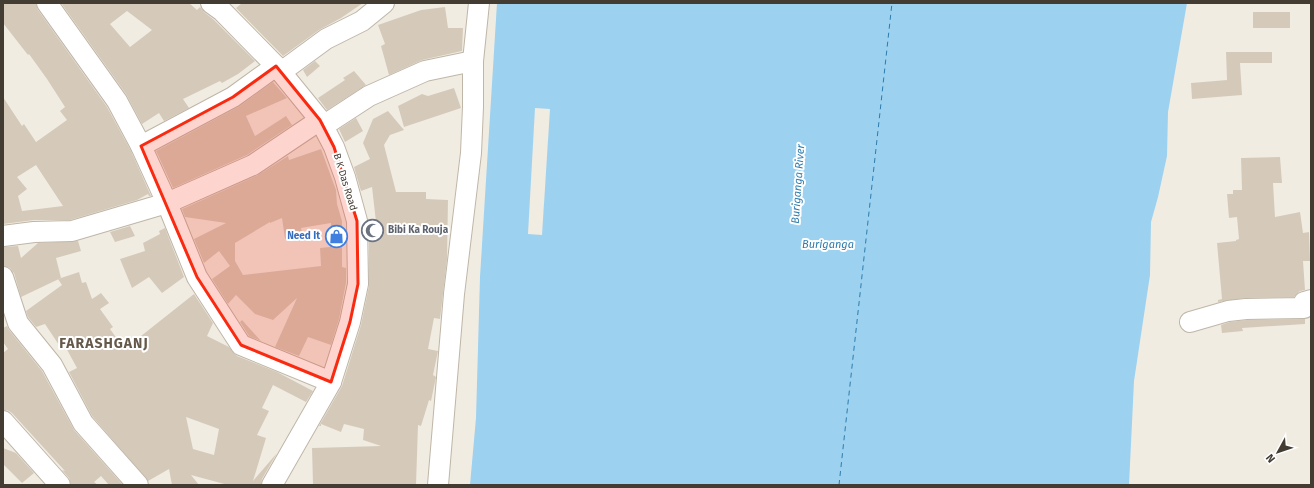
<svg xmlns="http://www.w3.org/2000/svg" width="1314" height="488" viewBox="0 0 1314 488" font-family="'Fira Sans',sans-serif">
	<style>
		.water { fill: #9cd1ef }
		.pier { fill: #f1ece2 }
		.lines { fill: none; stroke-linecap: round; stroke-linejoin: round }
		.ferry { stroke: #2d7cad; stroke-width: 1; stroke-dasharray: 5 4; stroke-linecap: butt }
		.building { fill: #d5caba; fill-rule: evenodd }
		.minor-casing { stroke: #bfb6a8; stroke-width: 22 }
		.minor { stroke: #fff; stroke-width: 20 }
		.marked { fill: #fa2a10; fill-opacity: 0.2; stroke: #fa2a10; stroke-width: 3; stroke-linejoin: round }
		.labels { text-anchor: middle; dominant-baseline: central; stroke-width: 4; stroke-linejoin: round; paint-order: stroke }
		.street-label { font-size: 10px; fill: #423c33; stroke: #fff }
		.worship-label { font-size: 10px; font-weight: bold; fill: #5b616d; stroke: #fff; text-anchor: start }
		.shop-label { font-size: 10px; font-weight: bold; fill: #366cbe; stroke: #fff; text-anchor: end }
		.water-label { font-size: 11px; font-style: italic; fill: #2d7cad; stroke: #fff }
		.district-label { font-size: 14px; font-weight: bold; letter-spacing: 1px; fill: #65594a; stroke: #fff }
	</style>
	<rect width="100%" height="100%" fill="#f1ece2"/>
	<path class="water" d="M497,3H1187L1168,112L1167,156L1158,197L1151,222L1150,275L1134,381L1129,485H470L476,418L480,277Z"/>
	<path class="pier" d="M535,108L550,109L542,235L528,234Z"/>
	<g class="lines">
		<path class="ferry" d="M839,485L892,3"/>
	</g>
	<g class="building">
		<path d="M3,3H36L38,10L107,107L131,151L151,196H149L148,194L137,200L70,220H34L3,224V97L22,126L24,124L36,142L67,120L60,111L65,107L47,79L29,54L28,55L3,23ZM36,165L63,206L22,211L18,196L27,189L17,177Z"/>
		<path d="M61,3H189L197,10L200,7L204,12L214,20L255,61L238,74L222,83L220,81L183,99L189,108L164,121L159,113L142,124L126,94ZM127,11L152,30L130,47L110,24Z"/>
		<path d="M242,3H363L341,18L319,30L283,56L236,8Z"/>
		<path d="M445,7L448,28H463L462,51L422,60L389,75L381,46L385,44L378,25L421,10Z"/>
		<rect x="1253" y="12" width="37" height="16"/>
		<path d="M1226,52H1272V63H1240L1242,95L1192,99L1191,83L1227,80Z"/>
		<path d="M315,61L320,66L307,77L303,70Z"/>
		<path d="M354,71L366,85L327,110L318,98L345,80L343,78Z"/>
		<path d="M273,82L287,98L246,116L255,136L286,116L292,125L247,155L173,188L156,151L238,107Z"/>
		<path d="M454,88L461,108L404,127L398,106L422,94L428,96Z"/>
		<path d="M388,111L404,130L390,135L384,145L396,192H426V199L448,200L447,259L440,319L434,318L428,349L438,351L433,375L436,377L431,401L429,400L421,426L418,425L416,485H313L312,448L381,446L363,440L364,429L344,424L341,432L321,424V426H319L342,386L361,325L369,286V239H371L369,223L376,222L372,187L361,191L354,167L370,159L363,143L373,119Z"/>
		<path d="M356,118L363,131L345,142L339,129Z"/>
		<path d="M321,149L336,190L337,204L342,221V267L346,268V283L339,319L331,345L308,337L299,356L275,347L297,298L273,320L255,314L236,295L228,304L212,279L230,266L219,251L204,263L194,239L226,223L185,217L182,209L258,175L288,156L289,160ZM282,218L285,239L303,236L301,228L331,223L330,247L320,248L321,266L243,275L235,261V243L270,222V223Z"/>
		<path d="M1280,157L1282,183H1273L1275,217L1300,212L1303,233L1309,232L1310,261H1303L1305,290L1300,291L1294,297L1245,298L1218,302V300L1222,299L1217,243L1236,241V240L1239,239L1237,217L1229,218L1227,194H1233V190H1242L1241,158Z"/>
		<path d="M130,226L135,236L115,242L110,232Z"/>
		<path d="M165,228L184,277L162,293L149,277L132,288L120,259L145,251L143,243L160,234L159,231Z"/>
		<path d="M78,241L81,251L56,258L61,278L21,297L14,273L10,268L3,266V247L18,246L21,258L38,243Z"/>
		<path d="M79,272L82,283L86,282L92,299L101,293L109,303L100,309L113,327L110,329L125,350L143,338L141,336L194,294L213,323L207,336L229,347L237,356L277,372L313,391L306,402L273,385L262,408L269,411L257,435L266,438L253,481L277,453L262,479L261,485H228L191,475L199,485H172L169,469L148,481L92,416L69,372L77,368L65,346L61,348L45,324L36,327L28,317L26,311L62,285L58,279ZM186,417L219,429L214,455L193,449Z"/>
		<path d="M1305,319V324L1242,328L1243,331L1222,333L1221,325L1230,322L1247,320Z"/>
		<path d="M242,320L261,341L249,336L240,322Z"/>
		<path d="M7,326L9,330L42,371L74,430L122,484L121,485H109L101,476L94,482L98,485H71L69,478L62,470L65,471L12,413L7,410H3V353L8,349L3,342V328Z"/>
		<path d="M3,448L16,453L34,473L22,483L3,464Z"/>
	</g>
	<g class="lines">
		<defs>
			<g id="minor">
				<path d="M47,3L117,101L141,146L167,203L197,277L241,345L331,382"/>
				<path d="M211,3L222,11L276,66L320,120L334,147L345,177L357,221L358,284L350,322L331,382L272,485"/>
				<path d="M281,72L326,39L362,21L384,3"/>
				<path d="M323,126L369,96L425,71L473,61"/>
				<path d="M141,146L233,97L276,66"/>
				<path d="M3,236L34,232L72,231L167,203L253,165L320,120"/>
				<path d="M3,277L18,323L52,365L83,423L138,485"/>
				<path d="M1190,322L1228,311L1246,309L1304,308V302L1311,300"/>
				<path d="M3,421L60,485"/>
				<path d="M438,485L454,294L471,153L473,107V61L479,3"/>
			</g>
		</defs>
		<use href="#minor" class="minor-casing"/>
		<use href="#minor" class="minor"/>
	</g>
	<path class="marked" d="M276,66L320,120L334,147L357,221L358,284L350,322L331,382L241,345L197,277L141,146L233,97Z"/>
	<defs>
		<symbol id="mosque-ring" viewBox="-11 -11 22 22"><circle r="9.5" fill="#fff" stroke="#6b7280" stroke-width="1.5"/><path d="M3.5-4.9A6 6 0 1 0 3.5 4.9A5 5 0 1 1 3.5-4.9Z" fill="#6b7280"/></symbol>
		<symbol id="shop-ring" viewBox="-11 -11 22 22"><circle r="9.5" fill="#fff" stroke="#3f7fe0" stroke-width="1.5"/><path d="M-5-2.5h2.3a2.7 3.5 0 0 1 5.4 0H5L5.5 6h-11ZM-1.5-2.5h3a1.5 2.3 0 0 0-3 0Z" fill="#3f7fe0"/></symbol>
	</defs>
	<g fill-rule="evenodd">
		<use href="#mosque-ring" x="360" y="218" width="25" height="25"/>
		<use href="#shop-ring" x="324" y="224" width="25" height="25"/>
	</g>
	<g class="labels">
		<g class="street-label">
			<text transform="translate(345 182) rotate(73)">B K Das Road</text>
		</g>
		<g class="worship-label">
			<text x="388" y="230">Bibi Ka Rouja</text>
		</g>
		<g class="shop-label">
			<text x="320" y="236">Need It</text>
		</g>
		<g class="water-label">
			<text transform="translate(798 184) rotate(-86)">Buriganga River</text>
			<text x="828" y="244">Buriganga</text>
		</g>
		<g class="district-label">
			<text x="104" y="343">FARASHGANJ</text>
		</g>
	</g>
	<rect width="1314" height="488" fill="none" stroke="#423c33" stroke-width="8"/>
	<g transform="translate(1278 452) rotate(230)" stroke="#ffffff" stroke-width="3" paint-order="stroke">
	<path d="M0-3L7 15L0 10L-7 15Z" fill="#423c33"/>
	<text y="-6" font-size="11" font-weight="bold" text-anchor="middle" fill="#423c33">N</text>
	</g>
</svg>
